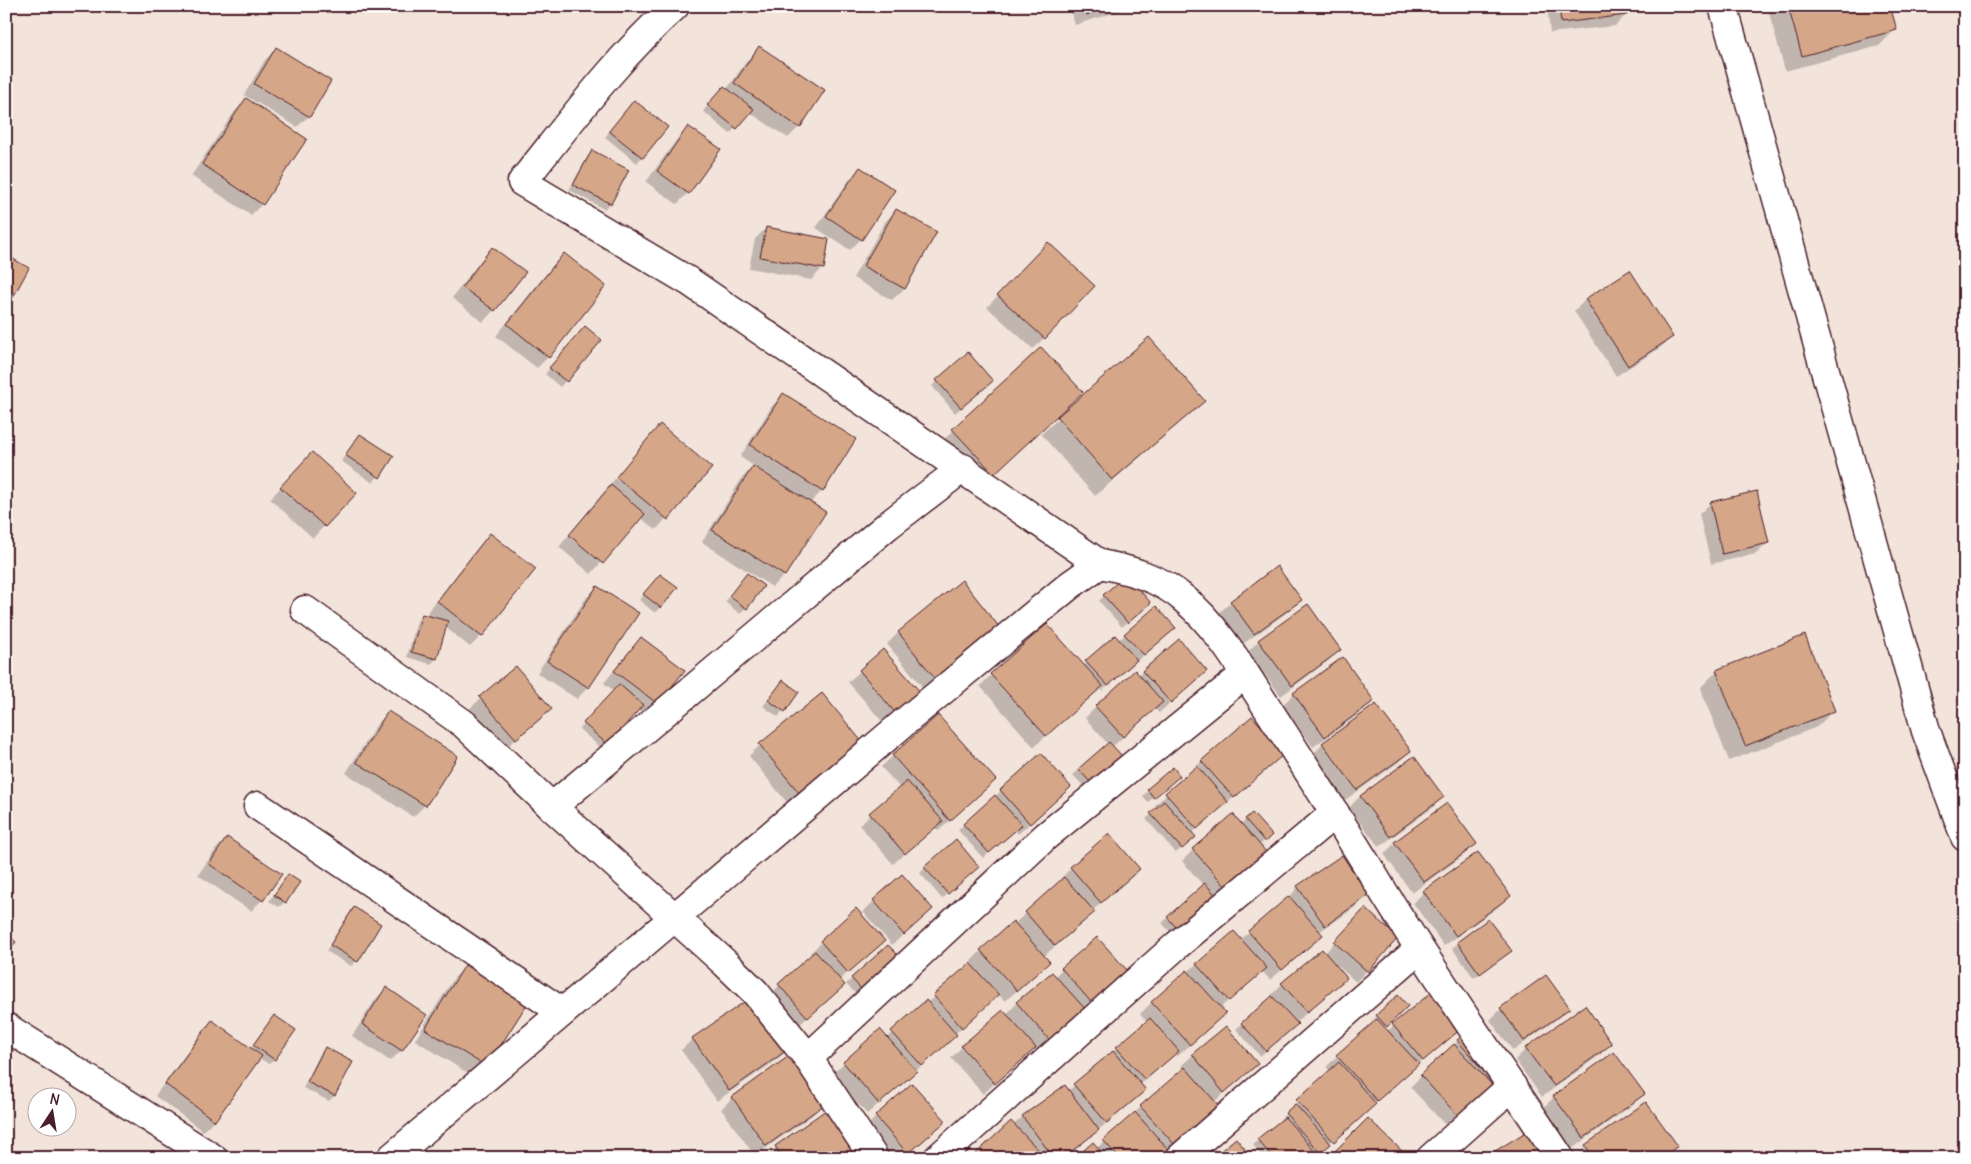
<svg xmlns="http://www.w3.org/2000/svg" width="1971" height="1164" viewBox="0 0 1971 1164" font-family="Delius,sans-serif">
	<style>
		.shadow { fill: #0003 }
		.building { fill: #d5a687; stroke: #4a1f2b }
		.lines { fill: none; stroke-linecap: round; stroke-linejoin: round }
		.street-casing { stroke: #4a1f2b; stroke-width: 31 }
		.street { stroke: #fff; stroke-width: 28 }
	</style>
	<rect width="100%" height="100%" fill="#f2e4db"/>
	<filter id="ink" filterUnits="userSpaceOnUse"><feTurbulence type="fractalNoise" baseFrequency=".02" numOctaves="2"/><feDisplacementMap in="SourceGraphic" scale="10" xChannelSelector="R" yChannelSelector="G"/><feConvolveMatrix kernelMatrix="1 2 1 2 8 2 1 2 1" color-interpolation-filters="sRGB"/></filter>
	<g filter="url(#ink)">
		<g class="shadow">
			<path d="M1069,6H1136L1075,25Z"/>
			<path d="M1547,6H1625L1626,15L1615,26L1550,33Z"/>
			<path d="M1767,6H1889L1895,30L1879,46L1785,71Z"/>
			<path d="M759,48L799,127L788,138L749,112L730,134L703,111L719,93L727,89L748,59Z"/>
			<path d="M276,49L330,81L309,116L297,127L244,95L265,60Z"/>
			<path d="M247,100L262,204L251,215L191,176L235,111Z"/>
			<path d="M629,107L666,128L637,163L605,137Z"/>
			<path d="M688,128V193L677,204L646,182L677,139Z"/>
			<path d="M592,152L610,203L604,209L569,190L587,157Z"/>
			<path d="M860,168L861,239L850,250L816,228L849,180Z"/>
			<path d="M896,210L935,232L904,289L892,300L853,278L885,222Z"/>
			<path d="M766,228L828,240L822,269L811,280L749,268L755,239Z"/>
			<path d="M492,249L494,310L483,322L452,298L481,260Z"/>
			<path d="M564,254L548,357L537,368L496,336L553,265Z"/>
			<path d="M1037,255L1044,338L1033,349L987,307Z"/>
			<path d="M8,258L27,268L6,304V259Z"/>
			<path d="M1585,300L1672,337L1660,348L1616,376L1574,311Z"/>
			<path d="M580,333L600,340L560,387L545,374Z"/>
			<path d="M1149,339L1203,401L1186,417L1095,496L1041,434Z"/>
			<path d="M1041,348L1065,408L976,489L937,446Z"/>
			<path d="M937,381L986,386L955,413L932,386Z"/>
			<path d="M783,395L822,491L810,503L825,512L784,576L772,587L702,542L742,478L754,466L740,457L772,406Z"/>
			<path d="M360,435L392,457L373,483L341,461Z"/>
			<path d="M649,437L710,468L656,530L641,518L591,574L559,547Z"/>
			<path d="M301,465L355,493L313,538L270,499Z"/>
			<path d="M1711,503L1768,543L1756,554L1711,564L1699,514Z"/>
			<path d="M491,534L481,636L470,647L445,627L436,659L431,664L407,657L417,621L422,616L434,619L427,613L479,546Z"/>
			<path d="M1277,568L1300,600L1289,611L1243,644L1219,613L1231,602Z"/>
			<path d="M742,580L763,587L740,614L725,602Z"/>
			<path d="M655,581L660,607L655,613L639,600Z"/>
			<path d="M961,582L988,639L925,690L887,644L898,633Z"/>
			<path d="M597,587L637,613L588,687L577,699L537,673L586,598Z"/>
			<path d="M1104,596L1144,608L1122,627L1099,601Z"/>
			<path d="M1169,633L1102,691L1099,688L1034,747L980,686L991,675L1083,666L1125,635Z"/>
			<path d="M641,638L683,670L646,715L638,709L602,749L579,729L614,691L604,683L630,650Z"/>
			<path d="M1259,640L1339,650L1328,661L1281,696L1248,652Z"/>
			<path d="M883,651L920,694L886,726L848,682Z"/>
			<path d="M1342,659L1373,700L1362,712L1313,747L1282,705L1294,694Z"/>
			<path d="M516,668L539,720L504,749L469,709Z"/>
			<path d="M1143,671H1206L1159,713L1155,709L1112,747L1121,757L1086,789L1073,775L1108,744L1085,718L1096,707Z"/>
			<path d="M1717,671L1833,711L1817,727L1729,761L1700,688Z"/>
			<path d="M783,682L797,693L778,717L763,706Z"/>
			<path d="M388,713L456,756L425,805L413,817L346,773L377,724Z"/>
			<path d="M862,743L789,805L749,756L760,745Z"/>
			<path d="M1323,744L1410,751L1399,762L1345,800L1312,755Z"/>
			<path d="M893,756L995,780L938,831L935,827L893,864L859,825L900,788L881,767Z"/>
			<path d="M1202,761L1273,764L1191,834L1189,842L1176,853L1146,819L1158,808L1155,805Z"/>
			<path d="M1173,781L1148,802L1143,796L1148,790Z"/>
			<path d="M1070,787L1018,834L1015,830L983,858L958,830L1001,791Z"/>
			<path d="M1360,796L1443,797L1432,808L1379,847L1349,808Z"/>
			<path d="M1252,815L1270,835L1259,846L1265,852L1175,937L1162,923L1204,886L1182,861L1193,850L1240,825Z"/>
			<path d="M1109,835L1127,880L1092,911L1082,923L1043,957L1037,973L1005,1001L998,994L955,1034L944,1046L867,1114L832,1074L880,1030L887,1038L927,1003L972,963L970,962L981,951L1014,924L1061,881L1060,879L1071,868Z"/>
			<path d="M227,838L262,900L251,911L198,875L216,849Z"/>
			<path d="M1395,843L1475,844L1464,855L1412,893L1384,854Z"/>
			<path d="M925,868L972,872L942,899L920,873Z"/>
			<path d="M288,875L285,902L279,907L269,901Z"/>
			<path d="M1298,887L1368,895L1357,906L1319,932L1322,935L1310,946L1270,980L1262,971L1220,1008L1213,1024L1178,1056L1176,1053L1140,1085L1144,1090L1133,1101L1065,1158H973L1023,1117L1068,1091L1147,1022L1140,1014L1151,1003L1233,933L1240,940L1288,899Z"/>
			<path d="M1424,892L1509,896L1498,907L1444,946L1413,903Z"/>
			<path d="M874,901L920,920L892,945L863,912Z"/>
			<path d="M354,909L357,961L351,966L326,951L349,914Z"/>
			<path d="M856,910L872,952L839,980L844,985L796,1028L768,996L812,956L810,953Z"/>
			<path d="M1354,921L1397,938L1356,982L1337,965L1334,989L1295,1023L1291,1029L1260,1056L1236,1029L1272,997L1271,995L1282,984L1324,954Z"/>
			<path d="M1488,921L1510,951L1474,978L1452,948Z"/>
			<path d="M892,961L855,993L846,984L852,979Z"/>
			<path d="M465,967L525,1004L475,1078L415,1040L454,978Z"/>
			<path d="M1062,969L1114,981L1083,1009L1040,1052L1035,1047L983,1094L951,1058L962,1047L1006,1015L1017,1003L1054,977Z"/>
			<path d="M386,989L402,1050L390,1061L352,1036L375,1000Z"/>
			<path d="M1432,994L1449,1039L1410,1071L1314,1157L1311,1154L1308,1158H1263L1253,1145L1281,1121L1280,1119L1287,1113L1286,1112L1330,1071L1326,1067L1374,1023L1372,1021L1377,1016L1406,1006L1384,1028L1387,1031Z"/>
			<path d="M753,997L789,1048L778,1059L717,1101L681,1050L693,1039Z"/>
			<path d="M1569,1008L1557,1019L1513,1051L1490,1020L1501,1009Z"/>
			<path d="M212,1022L250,1049L269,1022L274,1059L269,1064L259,1058L214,1120L203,1131L155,1096L201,1033Z"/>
			<path d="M1226,1028L1257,1064L1214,1102L1176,1158H1077L1097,1148L1141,1107L1184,1070L1181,1066L1193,1055Z"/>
			<path d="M1458,1041L1494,1078L1448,1128L1410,1087Z"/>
			<path d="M1611,1043L1600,1055L1542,1097L1515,1060L1526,1049Z"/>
			<path d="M325,1049L351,1062L334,1096L329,1101L303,1088L320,1054Z"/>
			<path d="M788,1058L822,1105L811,1116L755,1156L721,1109L732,1098Z"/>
			<path d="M1644,1094L1632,1105L1572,1149L1543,1108L1554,1097Z"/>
			<path d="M876,1117L933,1132L903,1158H891L865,1128Z"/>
			<path d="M1586,1146H1676L1664,1158H1575Z"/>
			<path d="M776,1147L855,1152L849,1158H765Z"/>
		</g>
		<g class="building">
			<path d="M1084,6H1113L1087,15Z"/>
			<path d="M1559,6H1626L1627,15L1561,23Z"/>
			<path d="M1788,6H1890L1897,30L1802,56Z"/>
			<path d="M759,46L825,90L800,128L734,83Z"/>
			<path d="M276,47L331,81L310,117L254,84Z"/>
			<path d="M724,86L754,109L737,129L707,105Z"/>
			<path d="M246,98L307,139L263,205L202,164Z"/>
			<path d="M634,100L668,127L643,158L609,131Z"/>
			<path d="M688,126L721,149L689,194L657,171Z"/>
			<path d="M592,150L629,170L611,204L573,185Z"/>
			<path d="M860,167L895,190L862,240L826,216Z"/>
			<path d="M896,209L937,232L905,289L863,266Z"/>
			<path d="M766,227L829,239L824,269L760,257Z"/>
			<path d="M1048,242L1095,286L1045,339L997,295Z"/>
			<path d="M492,247L526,272L495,311L462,287Z"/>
			<path d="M564,253L606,286L549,358L507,324Z"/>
			<path d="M8,256L29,268L11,301L6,299Z"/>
			<path d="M1630,270L1673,337L1628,366L1585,299Z"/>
			<path d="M585,326L602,340L567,382L549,368Z"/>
			<path d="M1149,337L1205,401L1112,480L1057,417Z"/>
			<path d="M1041,347L1083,392L994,474L952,429Z"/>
			<path d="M968,352L993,381L961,408L936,380Z"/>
			<path d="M783,393L856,439L823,492L750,445Z"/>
			<path d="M660,424L712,468L668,520L616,477Z"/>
			<path d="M360,434L394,456L380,478L345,455Z"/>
			<path d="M312,452L357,493L325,527L280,487Z"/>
			<path d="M753,466L826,512L785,576L712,530Z"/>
			<path d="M611,485L645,514L603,564L569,535Z"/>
			<path d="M1757,491L1769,543L1722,554L1710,502Z"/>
			<path d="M490,533L536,569L482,637L437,601Z"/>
			<path d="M1277,566L1302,600L1254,634L1230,601Z"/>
			<path d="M747,573L764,586L747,609L729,596Z"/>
			<path d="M660,574L678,587L661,608L643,594Z"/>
			<path d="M1126,575L1151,603L1128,623L1103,595Z"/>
			<path d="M962,580L1000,628L936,680L898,632Z"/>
			<path d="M597,586L639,613L589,688L547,661Z"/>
			<path d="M1308,604L1341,650L1292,686L1258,640Z"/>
			<path d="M1156,606L1176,628L1144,655L1124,634Z"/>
			<path d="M422,614L448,621L437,659L411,652Z"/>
			<path d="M1047,624L1103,686L1046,736L990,674Z"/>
			<path d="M1115,635L1137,660L1108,686L1085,661Z"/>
			<path d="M1805,635L1835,711L1745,746L1716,670Z"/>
			<path d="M641,637L685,670L658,704L614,671Z"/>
			<path d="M1179,639L1207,671L1171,703L1142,671Z"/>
			<path d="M883,649L922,694L898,716L859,670Z"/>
			<path d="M1343,657L1374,701L1325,737L1293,693Z"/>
			<path d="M516,666L552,709L516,739L479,697Z"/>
			<path d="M1135,670L1163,702L1123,737L1095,706Z"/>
			<path d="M783,680L799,692L785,712L768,700Z"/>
			<path d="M619,684L643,705L608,745L583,723Z"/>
			<path d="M822,693L863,743L801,795L759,744Z"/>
			<path d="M1376,704L1411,751L1357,790L1322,743Z"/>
			<path d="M388,711L458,756L426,806L356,762Z"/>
			<path d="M938,715L996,780L950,821L892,755Z"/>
			<path d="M1252,716L1285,753L1234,798L1201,761Z"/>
			<path d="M1109,742L1123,757L1092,784L1078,769Z"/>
			<path d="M1041,753L1071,787L1030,824L1000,790Z"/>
			<path d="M1414,756L1444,797L1390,837L1360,796Z"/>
			<path d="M1197,766L1228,802L1197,829L1165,793Z"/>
			<path d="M1173,767L1180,776L1154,798L1147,789Z"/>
			<path d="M907,781L943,821L905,854L869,813Z"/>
			<path d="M995,795L1022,825L989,853L963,824Z"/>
			<path d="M1164,801L1196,837L1182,849L1150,813Z"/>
			<path d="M1447,803L1477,844L1424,882L1394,842Z"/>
			<path d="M1252,813L1272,835L1265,842L1245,819Z"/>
			<path d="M1233,814L1267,853L1227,888L1192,849Z"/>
			<path d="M1109,833L1140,869L1101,903L1070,867Z"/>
			<path d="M227,837L282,874L263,901L209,864Z"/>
			<path d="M956,839L979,867L948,894L924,867Z"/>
			<path d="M1478,852L1511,896L1456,936L1423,891Z"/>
			<path d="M1342,855L1369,895L1325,926L1297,886Z"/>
			<path d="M288,874L300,882L286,903L274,895Z"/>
			<path d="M902,874L933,909L904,935L873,900Z"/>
			<path d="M1064,877L1095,912L1055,946L1025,912Z"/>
			<path d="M1205,883L1219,899L1181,933L1167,917Z"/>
			<path d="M1289,896L1323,935L1282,970L1248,931Z"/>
			<path d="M354,907L381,924L358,962L330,945Z"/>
			<path d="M856,908L885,941L848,973L820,941Z"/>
			<path d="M1365,908L1398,938L1368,972L1334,942Z"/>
			<path d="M1488,919L1512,951L1480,974L1457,942Z"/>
			<path d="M1013,921L1050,962L1017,991L980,950Z"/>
			<path d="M1234,931L1267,968L1229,1001L1196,964Z"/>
			<path d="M6,933L16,942L6,953Z"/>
			<path d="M1097,937L1127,970L1091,1002L1061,968Z"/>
			<path d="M888,945L899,956L861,989L851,978Z"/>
			<path d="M1322,949L1347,978L1307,1012L1281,983Z"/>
			<path d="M815,951L845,985L808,1018L778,984Z"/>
			<path d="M970,963L999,995L962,1028L933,995Z"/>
			<path d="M465,965L527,1004L487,1067L425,1029Z"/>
			<path d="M1187,970L1226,1013L1190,1045L1151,1002Z"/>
			<path d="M1052,972L1087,1011L1051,1042L1016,1002Z"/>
			<path d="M1546,975L1570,1008L1524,1041L1500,1008Z"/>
			<path d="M386,987L427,1015L402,1051L362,1024Z"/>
			<path d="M1432,992L1462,1028L1423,1061L1392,1024Z"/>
			<path d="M1398,995L1408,1006L1387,1027L1376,1015Z"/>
			<path d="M753,996L790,1048L729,1091L692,1038Z"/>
			<path d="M1272,996L1298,1024L1266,1051L1241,1023Z"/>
			<path d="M926,1000L957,1035L922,1066L891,1031Z"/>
			<path d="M1585,1005L1612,1044L1554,1086L1525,1048Z"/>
			<path d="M1003,1010L1036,1048L995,1084L961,1046Z"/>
			<path d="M274,1015L296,1030L275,1060L253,1045Z"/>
			<path d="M1150,1018L1179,1051L1145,1080L1116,1047Z"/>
			<path d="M1377,1019L1419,1064L1377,1101L1336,1055Z"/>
			<path d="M212,1020L262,1056L215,1121L165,1084Z"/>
			<path d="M1226,1026L1258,1064L1224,1093L1192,1054Z"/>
			<path d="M880,1029L917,1071L879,1104L843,1062Z"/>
			<path d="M1468,1032L1501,1072L1491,1080L1457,1040Z"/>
			<path d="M1454,1044L1494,1087L1460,1118L1420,1075Z"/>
			<path d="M325,1047L353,1062L335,1096L307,1082Z"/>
			<path d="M1113,1051L1146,1090L1107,1123L1073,1084Z"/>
			<path d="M1614,1052L1645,1094L1584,1138L1553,1096Z"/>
			<path d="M789,1056L824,1105L766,1146L732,1097Z"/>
			<path d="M1339,1062L1376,1104L1334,1142L1296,1100Z"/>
			<path d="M1185,1067L1226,1114L1182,1153L1140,1106Z"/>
			<path d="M912,1083L946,1121L908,1154L875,1116Z"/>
			<path d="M1065,1085L1099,1130L1063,1158H1054L1022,1116Z"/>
			<path d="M1646,1102L1678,1146L1661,1158H1594L1585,1145Z"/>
			<path d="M1295,1104L1331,1144L1320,1153L1285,1113Z"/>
			<path d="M826,1110L857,1152L849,1158H783L775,1146Z"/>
			<path d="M1135,1112L1174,1156L1172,1158H1119L1103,1140Z"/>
			<path d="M1285,1117L1315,1152L1308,1158H1273L1257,1139Z"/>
			<path d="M1368,1118L1404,1153L1399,1158H1328Z"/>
			<path d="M1011,1121L1046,1158H971Z"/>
			<path d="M1529,1130L1547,1158H1484Z"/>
			<path d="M1236,1138L1252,1158H1212Z"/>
			<path d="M1093,1142L1107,1158H1075Z"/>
		</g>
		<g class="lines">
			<defs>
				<g id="street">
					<path d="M675,6C617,58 571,121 522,182L690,282L1100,564"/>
					<path d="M1723,6L1926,731L1965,837"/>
					<path d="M305,610L464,724L552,807L725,963L755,992L808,1058L874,1158"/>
					<path d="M258,806L562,1012"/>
					<path d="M552,807L887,526L963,468"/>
					<path d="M6,1027L213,1158"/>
					<path d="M808,1058L1046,836L1245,674"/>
					<path d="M391,1158L907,720L1070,585L1100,564C1131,570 1160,578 1184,599C1217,625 1245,674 1268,709C1307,769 1346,830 1383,891C1439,982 1501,1069 1560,1158"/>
					<path d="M938,1158L1176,946L1335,813"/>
					<path d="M1180,1158L1419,949"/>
					<path d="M1431,1158L1512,1086"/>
				</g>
			</defs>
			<use href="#street" class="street-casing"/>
			<use href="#street" class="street"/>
		</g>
	</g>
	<rect width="1971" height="1164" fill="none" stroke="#fff" stroke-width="25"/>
	<rect x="12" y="12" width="1946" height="1139" fill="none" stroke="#4a1f2b" stroke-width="2" filter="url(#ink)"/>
	<g transform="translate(52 1112) rotate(12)"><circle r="24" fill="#ffffff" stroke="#b7a5aa"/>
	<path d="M0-4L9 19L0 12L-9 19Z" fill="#4a1f2b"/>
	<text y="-8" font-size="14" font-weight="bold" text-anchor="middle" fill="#4a1f2b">N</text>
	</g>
</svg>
